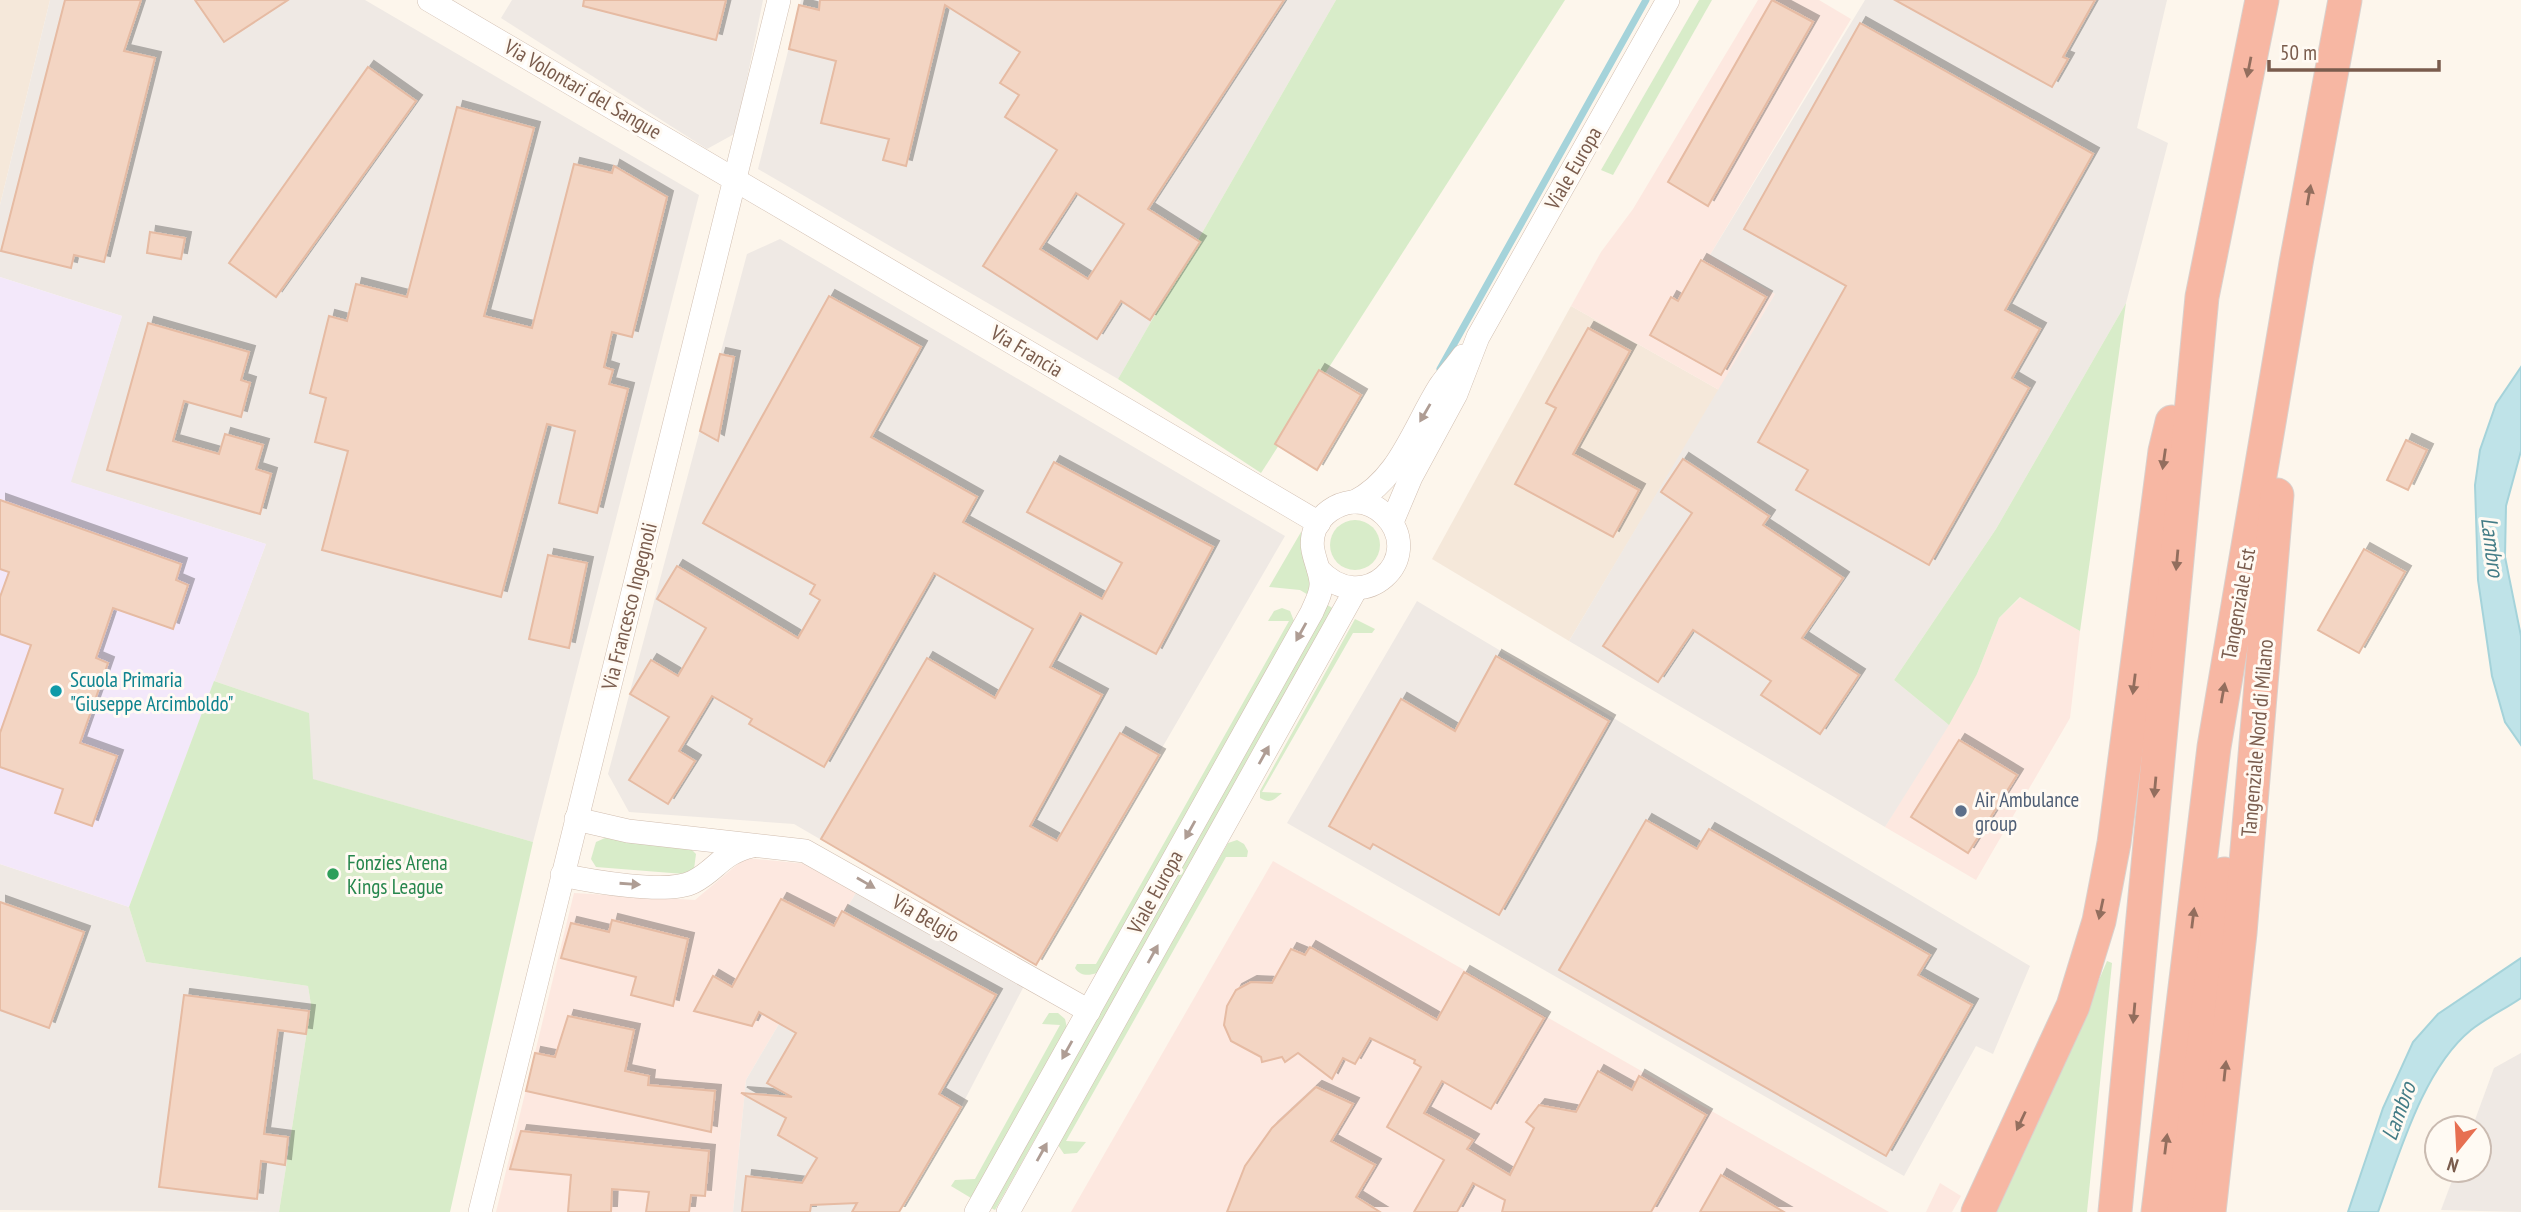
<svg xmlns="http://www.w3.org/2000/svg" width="2521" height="1212" viewBox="0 0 2521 1212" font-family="'PT Sans Narrow',sans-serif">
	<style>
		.residential { fill: #f5e8da }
		.commercial { fill: #fde8e0 }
		.industrial { fill: #efe9e4 }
		.education { fill: #f3e8fa }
		.green { fill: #d8ecc9 }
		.water { fill: #bfe3e8; stroke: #a5d3da; stroke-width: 2 }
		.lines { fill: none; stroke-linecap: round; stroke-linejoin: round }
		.stream { stroke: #a5d3da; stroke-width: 7 }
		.building { fill: #f3d5c3; stroke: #e6bba3; stroke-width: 2; fill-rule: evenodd; filter: url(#shadow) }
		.minor-casing { stroke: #d1beb0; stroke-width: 24 }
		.highway-casing { stroke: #dad1cd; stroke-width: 35 }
		.minor { stroke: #fff; stroke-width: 23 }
		.highway { stroke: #f7b7a3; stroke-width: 33 }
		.oneway { fill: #936e5e }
		.oneway2 { fill: #af9d94 }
		.culture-dot { fill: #0f9aa8; stroke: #fffaf3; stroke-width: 2.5 }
		.service-dot { fill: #5c6f8a; stroke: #fffaf3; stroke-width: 2.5 }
		.leisure-dot { fill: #2e9e5b; stroke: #fffaf3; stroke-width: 2.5 }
		.labels { text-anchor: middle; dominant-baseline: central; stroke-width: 6; stroke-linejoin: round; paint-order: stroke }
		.street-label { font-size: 21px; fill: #7a5c4d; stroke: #fffaf3 }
		.culture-label { font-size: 21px; fill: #0d838f; stroke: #fffaf3; text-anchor: start }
		.service-label { font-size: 21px; fill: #4e5e75; stroke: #fffaf3; text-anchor: start }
		.leisure-label { font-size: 21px; fill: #27864d; stroke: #fffaf3; text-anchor: start }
		.water-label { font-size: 23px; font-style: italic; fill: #437c86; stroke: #fffaf3 }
	</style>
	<defs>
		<filter id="shadow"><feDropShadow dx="6" dy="-6" stdDeviation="0" flood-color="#0004"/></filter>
	</defs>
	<rect width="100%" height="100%" fill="#fdf6ec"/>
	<g class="residential">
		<path d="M0,0H50L0,205Z"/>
		<path d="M1571,306L1719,390L1569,641L1432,559Z"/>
	</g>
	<g class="commercial">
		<path d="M1758,0H1819L1851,19L1710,255L1775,294L1719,390L1571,306L1601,252L1633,209Z"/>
		<path d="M2021,597L2080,631L2070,718L1976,880L1885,827L1977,674L1999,618Z"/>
		<path d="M745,858L808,864L857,891L746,1080L733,1212H496L574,893L695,900Z"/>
		<path d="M1273,861L1889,1212H1071Z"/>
		<path d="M1940,1183L1961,1196L1952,1212H1926Z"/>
	</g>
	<g class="industrial">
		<path d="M50,0H365L699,195L533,842L312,779L308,713L214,681L266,544L70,482L122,316L0,277V205Z"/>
		<path d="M512,0H763L736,133L707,149L501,18Z"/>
		<path d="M801,0H1336L1118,379L758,169Z"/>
		<path d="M1865,0H2167L2137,128L2168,143L2126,303L1996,529L1894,680L1949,725L1885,827L1569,641L1775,294L1710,255Z"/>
		<path d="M780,239L1285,536L1036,965L794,824L629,812L608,774L747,254Z"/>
		<path d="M1417,601L2030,966L1993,1054L1976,1046L1904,1176L1287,823Z"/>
		<path d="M0,864L129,907L146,962L308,986L311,1005L279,1212L0,1210Z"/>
		<path d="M857,891L1024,986L961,1107L899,1212H733L746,1080Z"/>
		<path d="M2521,1053V1212L2441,1210L2456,1170H2479V1128H2472L2494,1068Z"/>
	</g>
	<path class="education" d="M0,277L122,316L71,482L266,544L129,907L0,864Z"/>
	<g class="green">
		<path d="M1336,0H1565L1261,473L1118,379Z"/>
		<path d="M1699,0H1712L1613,175L1601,170Z"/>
		<path d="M2126,303L2080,631L2020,597L1999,618L1977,674L1949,725L1894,680L1996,529Z"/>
		<circle cx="1355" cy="545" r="25"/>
		<path d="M1301,532L1313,574L1310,596L1300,590L1269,587Z"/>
		<path d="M1324,603L1334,609L995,1210L991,1208Z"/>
		<path d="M1282,608L1290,611L1294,621L1097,973C1088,976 1080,976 1075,968L1077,964H1096L1289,621H1268L1274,611Z"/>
		<path d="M1355,619L1375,629L1372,633H1353L1262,792L1282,793C1274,800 1270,804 1260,798V791Z"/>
		<path d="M214,681L309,713L313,779L533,842L450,1212H279L311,1005L308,986L146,962L129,907Z"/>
		<path d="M605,838L687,845L696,854L694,869L684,874L596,867L591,859L596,842Z"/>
		<path d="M1237,840L1244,844L1248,851L1247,857H1226L1066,1141L1086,1142L1077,1153L1064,1154L1058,1145L1228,843Z"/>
		<path d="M2107,961L2112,963L2111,973L2087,1212H1993L2048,1101Z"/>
		<path d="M1049,1013H1058L1065,1019L1067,1028L971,1198L951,1186L955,1180L975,1179L1060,1025L1042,1024Z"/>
	</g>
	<g class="water">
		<path d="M2521,367V451L2506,506L2505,557L2521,636V745L2505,722L2492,676L2478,580L2475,485L2480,450L2496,404Z"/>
		<path d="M2521,958V998C2505,1009 2486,1018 2471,1030C2423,1069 2399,1155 2378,1212H2348L2383,1108L2413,1042L2438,1014Z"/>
	</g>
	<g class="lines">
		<path class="stream" d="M1440,369L1646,0"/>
	</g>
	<g class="building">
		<path d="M65,0H141L124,51L155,58L104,262L74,255L71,268L1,251Z"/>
		<path d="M195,0H288L224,42Z"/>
		<path d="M584,0H726L716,40L583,6Z"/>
		<path d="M820,0H1284L1148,209L1200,242L1150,320L1121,301L1097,339L983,266L1057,150L1005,117L1019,95L1000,83L1020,52L945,5L906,166L883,160L889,139L821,123L836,61L789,49L799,5L819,10ZM1076,193L1124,224L1088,279L1040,249Z"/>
		<path d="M1772,0L1813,22L1708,206L1668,182Z"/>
		<path d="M1895,0H2095L2063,57L2068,59L2052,87Z"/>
		<path d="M1860,23L2093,154L2005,310L2040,329L2012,378L2029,388L1929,565L1796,490L1808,470L1758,442L1846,286L1744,229Z"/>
		<path d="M368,67L416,101L276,297L229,263Z"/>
		<path d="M457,107L534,128L484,316L532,328L574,164L612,173L614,166L667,197L632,337L612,332L604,367L613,370L609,384L628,389L597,513L559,503L575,431L547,424L501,597L322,550L348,451L315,442L326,398L310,393L329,316L347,321L356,284L407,297Z"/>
		<path d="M150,232L185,238L181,259L147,253Z"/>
		<path d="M1701,260L1766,297L1721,375L1650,335L1671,297L1678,301Z"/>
		<path d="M829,296L921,347L871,437L977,497L963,522L1102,599L1122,563L1027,512L1054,462L1213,547L1156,654L1080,613L1050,667L1102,695L1030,826L1057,841L1120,733L1159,755L1036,965L821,839L927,658L995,698L1033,629L934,573L824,767L749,724L752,719L712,696L679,751L695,761L668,804L629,780L669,717L630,694L651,660L678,676L706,628L657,599L677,566L798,638L820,600L810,594L815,585L703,523Z"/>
		<path d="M148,323L249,352L241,380L250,383L241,417L184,401L173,441L219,454L225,434L263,445L256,469L271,474L260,514L107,470Z"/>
		<path d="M1588,328L1630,351L1573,454L1639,490L1613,537L1515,484L1556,408L1546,403Z"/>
		<path d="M720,354L734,357L718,441L700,431Z"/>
		<path d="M1319,370L1361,395L1317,470L1275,444Z"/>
		<path d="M2406,440L2427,450L2408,490L2387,480Z"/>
		<path d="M1683,459L1769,516L1763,525L1843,578L1802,638L1859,675L1820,734L1761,695L1771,681L1693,630L1658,682L1603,646L1692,513L1661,492Z"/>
		<path d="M0,500L181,564L176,580L188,585L173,629L113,608L96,658L108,663L80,743L117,756L92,826L55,813L63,789L0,767V733L31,645L0,634V597L9,572L0,569Z"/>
		<path d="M2364,549L2405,572L2359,653L2318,630Z"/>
		<path d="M548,555L587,563L569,648L529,639Z"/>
		<path d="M1496,656L1609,721L1499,915L1373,844L1370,849L1329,826L1401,699L1455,731Z"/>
		<path d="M1959,740L2017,775L1968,853L1911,817Z"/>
		<path d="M1646,820L1697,849L1709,829L1930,955L1918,975L1972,1005L1886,1156L1559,970Z"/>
		<path d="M781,899L834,926L842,911L996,995L939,1094L961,1107L899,1212H852L857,1203L811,1205L810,1212H742L746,1176L802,1183L817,1158L778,1135L786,1118L741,1093L792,1097L767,1083L796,1033L759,1012L752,1026L694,1011L713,976L732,987Z"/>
		<path d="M0,902L84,932L49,1028L0,1010Z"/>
		<path d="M612,920L688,939L673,1006L631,995L636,977L561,958L571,923L609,932Z"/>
		<path d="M1310,947L1437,1020L1464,972L1544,1018L1491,1109L1442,1081L1424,1113L1473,1140L1467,1149L1510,1175L1534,1128L1526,1122L1539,1105L1576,1112L1598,1071L1632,1090L1639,1076L1706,1115L1651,1212H1502L1505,1200L1473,1183L1457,1212H1414L1444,1160L1387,1127L1421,1067L1414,1063L1415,1060L1370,1038L1355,1064L1343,1058L1332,1079L1298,1053L1285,1062L1282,1057L1262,1062L1261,1057L1231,1041L1224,1025L1227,1006L1236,990L1251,982L1272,983L1291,949L1305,955Z"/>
		<path d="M184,995L309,1011L306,1034L278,1030L264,1134L288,1137L285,1165L261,1161L257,1199L159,1187Z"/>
		<path d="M568,1016L634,1030L625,1071L649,1076L648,1085L715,1091L711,1132L526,1091L535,1053L555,1057Z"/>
		<path d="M1316,1087L1353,1104L1331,1141L1375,1165L1356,1197L1380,1212H1227L1245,1166L1272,1128Z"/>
		<path d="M521,1131L709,1151L705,1196L691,1195L689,1212H646L649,1192L612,1189L611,1212H568L571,1175L510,1169Z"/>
		<path d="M1721,1175L1784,1212H1700Z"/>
	</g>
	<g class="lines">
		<defs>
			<g id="minor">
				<path d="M429,0L1319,523"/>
				<path d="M1354,502C1399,480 1414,427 1440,386C1447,376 1456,366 1463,356"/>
				<path d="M1392,522L1411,477L1456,394L1478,337L1668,0"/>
				<path d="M576,819L628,831L805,851L1089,1011"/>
				<path d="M562,875C590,881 668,895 693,882C717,870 721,853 752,846"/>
				<path d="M480,1212L779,0"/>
				<path d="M976,1212L1312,612C1316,602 1322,593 1321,582C1319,563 1307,549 1315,529C1321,514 1336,504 1352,502C1365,501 1376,506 1385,515C1427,558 1363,619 1318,569"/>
				<path d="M1008,1212L1356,589"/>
			</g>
			<g id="highway">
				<path d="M1978,1212L2073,1006L2099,921L2114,843L2165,451L2172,422"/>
				<path d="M2115,1212L2202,297L2262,0"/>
				<path d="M2158,1212L2214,747L2296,263L2345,0"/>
				<path d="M2184,1212L2224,874"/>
				<path d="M2209,1212L2240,933L2277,495"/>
			</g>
		</defs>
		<use href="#minor" class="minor-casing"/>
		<use href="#highway" class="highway-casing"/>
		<use href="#minor" class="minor"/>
		<use href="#highway" class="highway"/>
	</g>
	<defs><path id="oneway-solid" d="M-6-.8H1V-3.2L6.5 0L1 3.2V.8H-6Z" transform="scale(1.75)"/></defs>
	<g class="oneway">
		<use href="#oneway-solid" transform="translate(2249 67) rotate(101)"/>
		<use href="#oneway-solid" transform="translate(2309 195) rotate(-80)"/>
		<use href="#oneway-solid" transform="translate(2164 459) rotate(98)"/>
		<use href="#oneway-solid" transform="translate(2177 560) rotate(95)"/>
		<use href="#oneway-solid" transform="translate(2134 684) rotate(97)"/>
		<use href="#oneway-solid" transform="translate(2223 693) rotate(-80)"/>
		<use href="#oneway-solid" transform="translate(2155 787) rotate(95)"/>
		<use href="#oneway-solid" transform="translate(2101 909) rotate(102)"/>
		<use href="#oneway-solid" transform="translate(2193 918) rotate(-83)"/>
		<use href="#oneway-solid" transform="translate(2134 1013) rotate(95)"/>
		<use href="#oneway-solid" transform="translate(2225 1071) rotate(-84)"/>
		<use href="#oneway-solid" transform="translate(2021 1121) rotate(115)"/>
		<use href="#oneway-solid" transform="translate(2166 1144) rotate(-83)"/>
	</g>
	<g class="oneway2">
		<use href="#oneway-solid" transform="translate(1425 413) rotate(120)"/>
		<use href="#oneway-solid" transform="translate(1301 632) rotate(119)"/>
		<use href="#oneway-solid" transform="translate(1264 755) rotate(-61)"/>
		<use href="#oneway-solid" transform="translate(1190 830) rotate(119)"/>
		<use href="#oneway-solid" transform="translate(866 883) rotate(30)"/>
		<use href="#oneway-solid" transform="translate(630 884) rotate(4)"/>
		<use href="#oneway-solid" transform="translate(1153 954) rotate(-61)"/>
		<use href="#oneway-solid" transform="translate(1067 1050) rotate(119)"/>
		<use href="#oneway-solid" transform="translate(1042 1152) rotate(-61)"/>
	</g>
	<circle class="culture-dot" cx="56" cy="691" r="7"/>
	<circle class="service-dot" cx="1961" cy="811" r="7"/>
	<circle class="leisure-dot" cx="333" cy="874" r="7"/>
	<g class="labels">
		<g class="street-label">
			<text transform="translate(583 89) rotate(30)">Via Volontari del Sangue</text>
			<text transform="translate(1573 168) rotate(-60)">Viale Europa</text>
			<text transform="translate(1027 351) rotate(31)">Via Francia</text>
			<text transform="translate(2238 604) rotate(-80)">Tangenziale Est</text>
			<text transform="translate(629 606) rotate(-76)">Via Francesco Ingegnoli</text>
			<text transform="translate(2257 738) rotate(-85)">Tangenziale Nord di Milano</text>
			<text transform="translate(1155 892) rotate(-61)">Viale Europa</text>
			<text transform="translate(926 918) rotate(30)">Via Belgio</text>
		</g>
		<g class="culture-label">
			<text x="70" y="679">Scuola Primaria<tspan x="70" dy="24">"Giuseppe Arcimboldo"</tspan></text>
		</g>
		<g class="service-label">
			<text x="1975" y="799">Air Ambulance<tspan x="1975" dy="24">group</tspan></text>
		</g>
		<g class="leisure-label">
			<text x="347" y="862">Fonzies Arena<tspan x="347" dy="24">Kings League</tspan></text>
		</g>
		<g class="water-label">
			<text transform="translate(2493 547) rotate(83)">Lambro</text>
			<text transform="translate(2398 1111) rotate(-70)">Lambro</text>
		</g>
	</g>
	<g transform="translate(2458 1149) rotate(198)"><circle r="33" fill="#fffaf3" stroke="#cabbb1" stroke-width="2"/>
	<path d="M0-5L12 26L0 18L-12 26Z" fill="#e76f51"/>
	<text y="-10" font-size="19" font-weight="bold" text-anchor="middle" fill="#7a5c4d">N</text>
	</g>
	<path d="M2269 60v10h170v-10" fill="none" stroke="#7a5c4d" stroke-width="3.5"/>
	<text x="2280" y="60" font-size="21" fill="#7a5c4d" stroke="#fffaf3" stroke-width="5" paint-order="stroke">50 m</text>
</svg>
